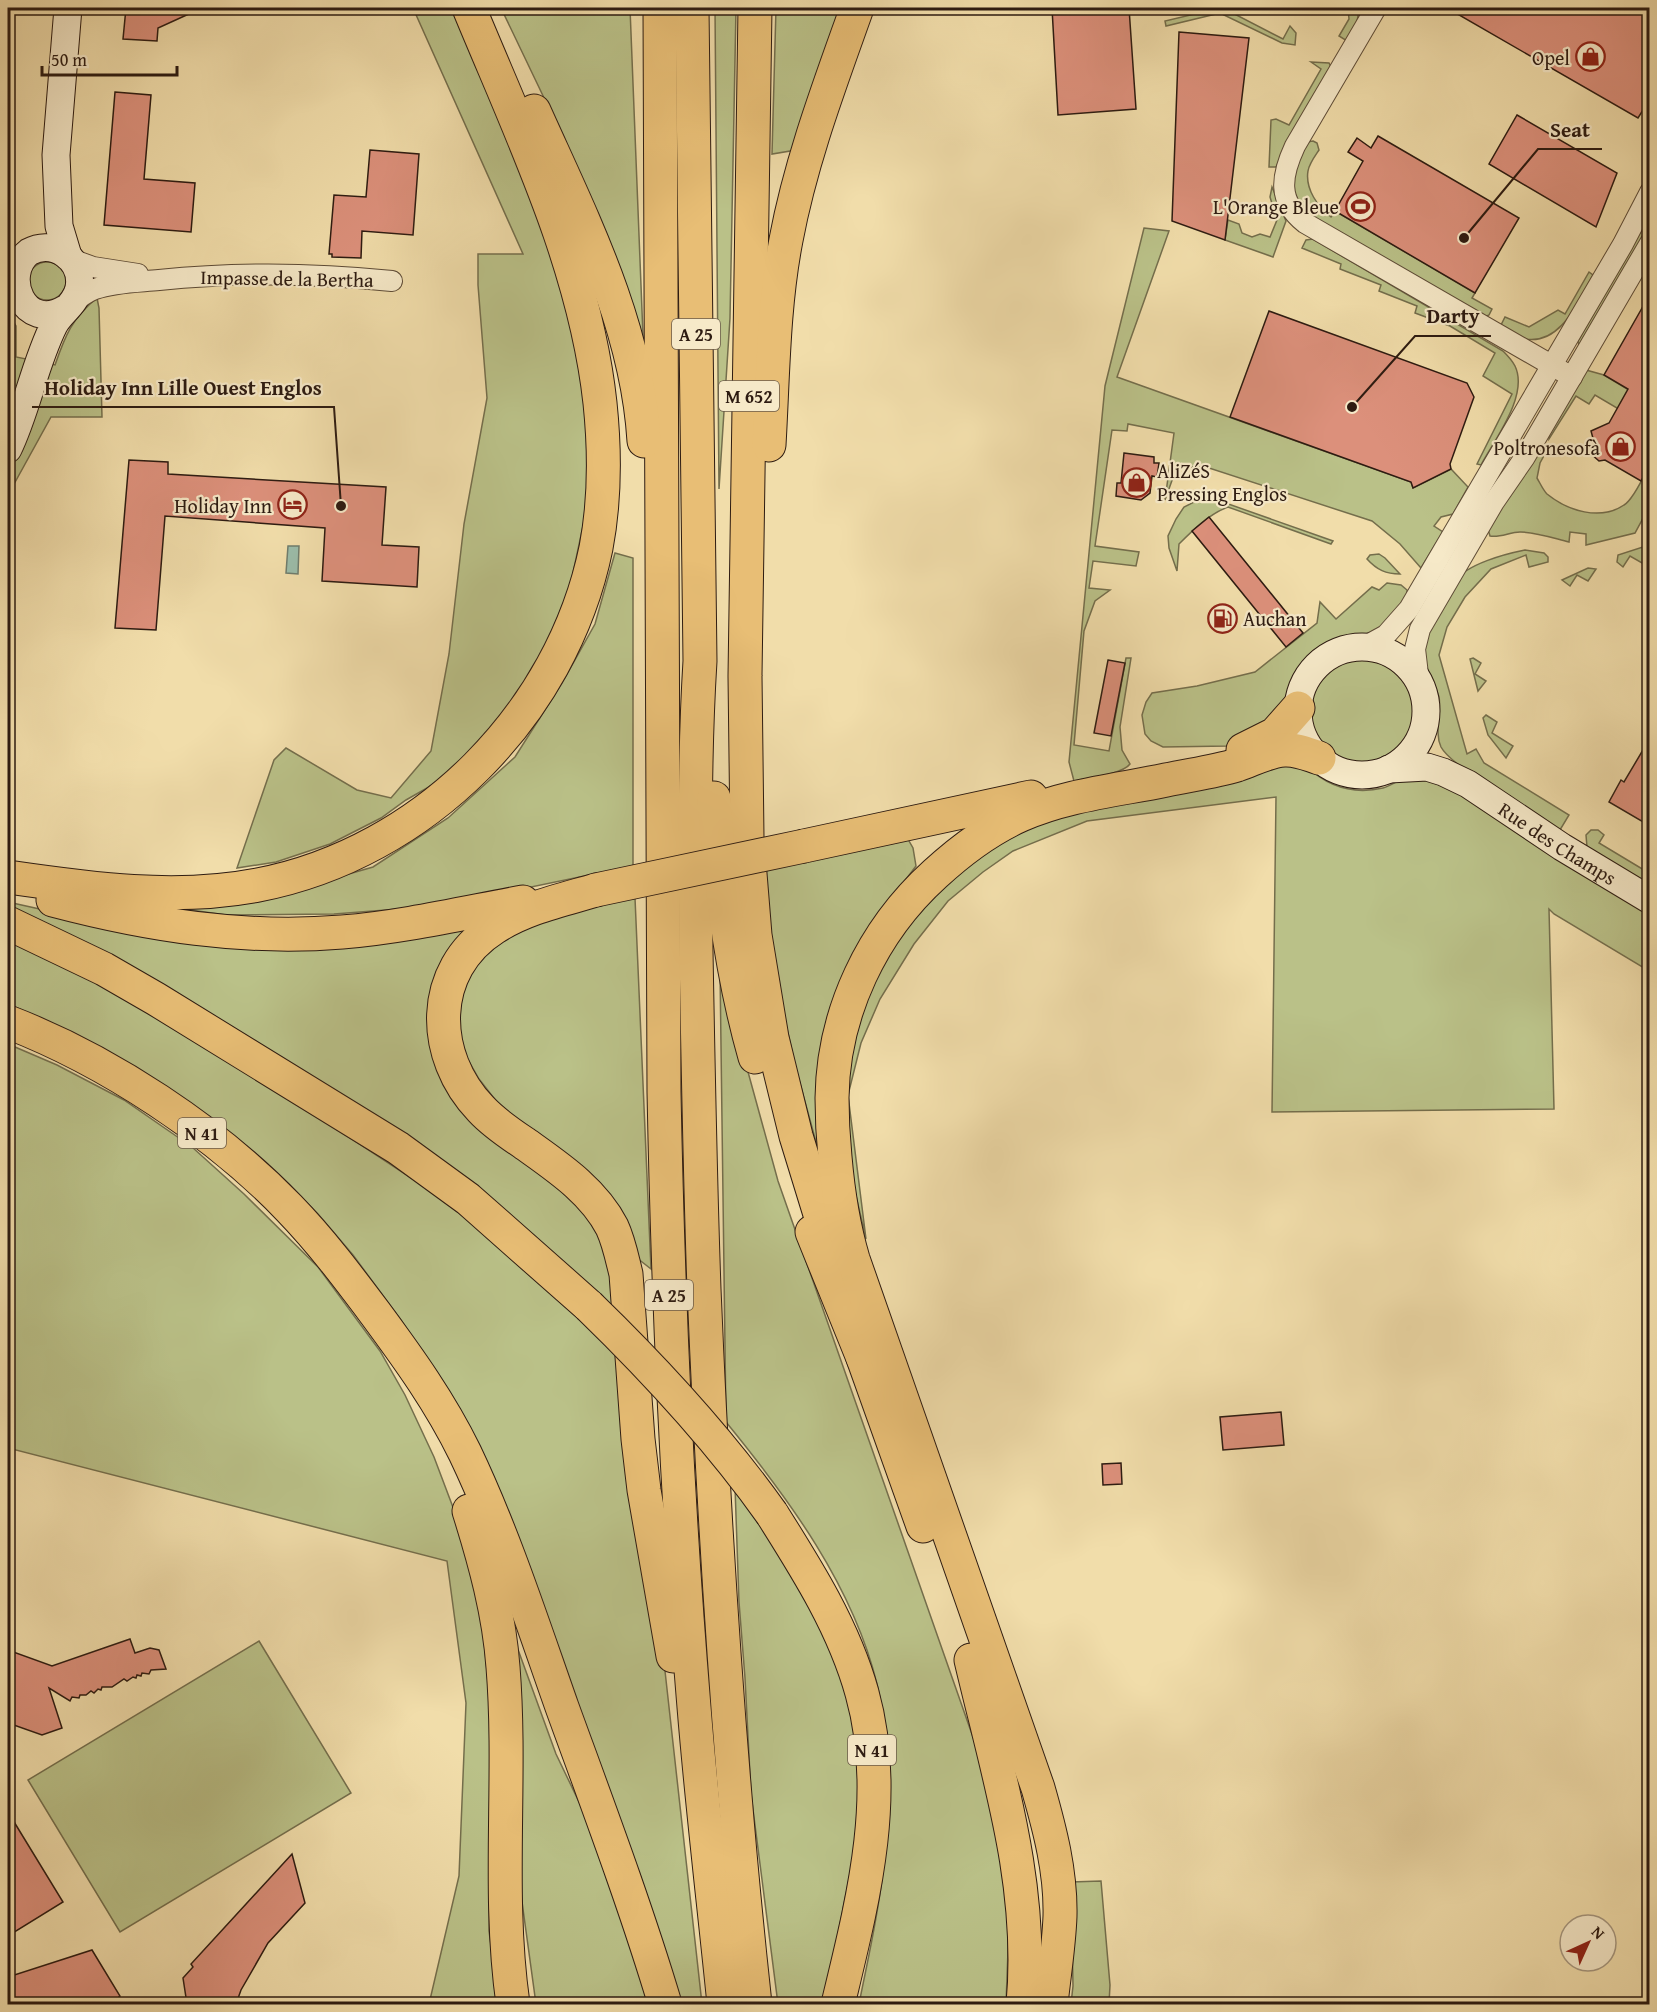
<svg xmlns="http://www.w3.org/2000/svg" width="1657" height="2012" viewBox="0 0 1657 2012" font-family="'Gentium Book Plus',serif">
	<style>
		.green { fill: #bac188; stroke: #746e4c; stroke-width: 1.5 }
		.water { fill: #9bbca9; stroke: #6f7c6c; stroke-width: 1.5 }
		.building { fill: #dc907b; stroke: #2d1b11; stroke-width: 1.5 }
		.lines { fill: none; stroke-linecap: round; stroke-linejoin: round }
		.street-casing { stroke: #5e4c37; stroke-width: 22 }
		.secondary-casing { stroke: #2d1b11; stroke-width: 29 }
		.highway-casing { stroke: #2d1b11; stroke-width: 35 }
		.street { stroke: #f6e9c8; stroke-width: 20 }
		.secondary { stroke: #f6e9c8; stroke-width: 27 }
		.highway { stroke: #e8be75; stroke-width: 33 }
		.highway-bridge-casing { stroke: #2d1b11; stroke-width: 35; stroke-linecap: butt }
		.highway-bridge { stroke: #e8be75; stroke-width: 33 }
		.labels { text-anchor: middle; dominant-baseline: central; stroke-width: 4.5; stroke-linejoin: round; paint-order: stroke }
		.shield { fill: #f6e9c8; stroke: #695948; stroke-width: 1.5 }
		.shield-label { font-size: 18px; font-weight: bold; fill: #2d1b11 }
		.poi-label { font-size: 20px; fill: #2d1b11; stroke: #f6e9c8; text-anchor: end }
		.street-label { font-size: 20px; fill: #2d1b11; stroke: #f6e9c8 }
		.leader { fill: none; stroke: #2d1b11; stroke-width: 2 }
		.callout-dot { fill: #2d1b11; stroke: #f6e9c8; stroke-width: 2 }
		.callout-label { font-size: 21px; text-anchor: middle; font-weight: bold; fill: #2d1b11; stroke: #f6e9c8; stroke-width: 4.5; stroke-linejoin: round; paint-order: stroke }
	</style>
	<rect width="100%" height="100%" fill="#f1ddaa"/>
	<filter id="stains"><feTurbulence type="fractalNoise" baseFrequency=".00333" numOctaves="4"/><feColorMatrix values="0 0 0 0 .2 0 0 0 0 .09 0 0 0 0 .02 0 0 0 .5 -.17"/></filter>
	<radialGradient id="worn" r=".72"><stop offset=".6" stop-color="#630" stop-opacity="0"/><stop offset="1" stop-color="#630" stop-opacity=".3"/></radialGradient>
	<g class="green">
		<path d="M413,8H452L499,112L552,255L588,392L587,507L570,587L529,687L450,775L406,800L381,818L330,844L276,862L237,868L274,760L286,748L357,790L391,798L431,751L449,654L464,524L487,398L478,285V254H523Z"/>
		<path d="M501,8H630L644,361L579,171Z"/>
		<path d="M715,8H736L730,318L719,489Z"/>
		<path d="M776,8H846L796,150L772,154Z"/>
		<path d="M1197,8H1201L1203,12L1217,8H1223L1283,39L1290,26L1296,33L1295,45L1282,43L1222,14H1216L1166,26L1165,21L1199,13Z"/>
		<path d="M1348,8H1358C1360,20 1353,30 1347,41L1339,36L1349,19Z"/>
		<path d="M1311,62L1329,63L1332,69L1289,141L1276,167H1269L1271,120L1276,119L1289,125L1321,69Z"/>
		<path d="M1313,141L1317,143L1319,150C1315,156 1309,164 1308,171C1305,189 1318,207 1331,217L1335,211L1475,293L1472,298L1492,309L1489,315L1483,318L1313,218C1283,191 1292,173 1307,142Z"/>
		<path d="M1272,187L1286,221L1273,257L1225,240L1228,220L1239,224L1242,233L1252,237L1260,234L1270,237L1277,220L1270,197Z"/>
		<path d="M1649,217V234L1582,347L1579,346L1578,341Z"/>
		<path d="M1144,228L1169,231L1117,377L1411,482L1413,488L1451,469L1468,487L1453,514L1441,517L1434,526L1443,532L1421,568L1400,544L1372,521L1203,466L1182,468L1175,472L1165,500L1174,433L1128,424L1127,431L1112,430L1095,546L1139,552L1136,566L1093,561L1089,588L1110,590L1095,601L1084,631L1074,745L1109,751L1126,658H1131L1120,727L1122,750L1130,764C1123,774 1088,778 1074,781L1069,762L1105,386Z"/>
		<path d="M1313,239L1503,351C1507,355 1512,360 1515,366C1529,395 1495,439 1481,465L1477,464L1512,394L1483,376L1495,353L1450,326L1415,313L1417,306L1379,291L1381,285L1340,269L1341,264L1302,248L1306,240Z"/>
		<circle cx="47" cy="281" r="19"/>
		<path d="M1589,272L1593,275C1579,300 1560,349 1521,338C1515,336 1507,329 1501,325L1505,317L1529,327L1558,310L1565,314Z"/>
		<path d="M97,298L99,308L102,417H51L8,495V313L16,326V357L55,365C65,336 72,318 97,298Z"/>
		<path d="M1586,370L1604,375L1649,402V427L1595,395L1589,404L1576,396L1549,439V430Z"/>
		<path d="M1542,451L1546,452L1540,463L1537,478C1540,483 1543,490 1547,494C1568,511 1600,521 1624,505C1633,500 1644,476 1649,466V507L1635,533L1586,545V534L1570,532L1569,542C1553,538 1536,532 1520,532C1510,532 1500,538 1490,536L1488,529L1533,459Z"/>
		<path d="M1200,499L1220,501L1333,541L1331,544L1228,507C1209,514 1193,530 1179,544L1177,571L1169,548L1168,536L1176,519L1184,507Z"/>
		<path d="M1649,545V567L1630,556L1623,567L1617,562L1618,555Z"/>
		<path d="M1525,550L1544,553L1548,557V562L1529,567L1526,555L1491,569L1465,597L1447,627L1439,655L1467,754L1476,749L1484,763L1569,815L1560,830C1537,815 1452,768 1441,747C1434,732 1442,713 1439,697C1435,682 1422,667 1422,650C1422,636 1430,624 1437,613C1443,602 1448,591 1455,581C1467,564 1505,554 1525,550Z"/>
		<path d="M615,553L633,558V866L438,906L334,914L226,915L184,909L307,886L373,867L448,818L515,757L562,683L595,624Z"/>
		<path d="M1379,554L1385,558L1400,574C1386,574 1377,570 1367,559L1370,555Z"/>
		<path d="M1588,568L1596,569L1588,581L1577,575L1570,586L1562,580Z"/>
		<path d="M1387,583L1401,585L1407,590V596L1389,620L1377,629L1367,634L1332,641L1317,649L1305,660L1294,674L1280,713L1228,746L1163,747L1151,741L1145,734L1142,715L1146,702L1152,693L1197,686L1255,672L1317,623L1320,602L1336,619L1372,587L1379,590Z"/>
		<path d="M1473,658L1481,663L1475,674L1486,681L1478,691L1470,659Z"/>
		<circle cx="1361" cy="712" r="52"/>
		<path d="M1486,715L1497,722L1492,733L1513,746L1506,758L1488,735L1483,718Z"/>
		<path d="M1263,766H1306C1327,786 1353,795 1383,788C1391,786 1397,780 1405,779C1415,777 1427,778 1438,777L1649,912V971L1554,914L1549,909L1554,1109L1272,1112L1276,797L1087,821L1013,851L983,872L948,901L914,944L880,999L861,1043L848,1095L866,1239L844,1144L843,1082L860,1004L886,949L959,868L1038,820Z"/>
		<path d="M1591,830H1598L1604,835L1599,843L1649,873V884L1587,847L1586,835Z"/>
		<path d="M905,834L913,848L916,866L873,923L828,1186L795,1065L781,1001L760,872Z"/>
		<path d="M635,898L651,1269L637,1258L511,1120L479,1079L458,1042L459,994L479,955L510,932L564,909Z"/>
		<path d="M8,902L139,931L477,923L431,1037L605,1233L615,1308L506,1214L8,908Z"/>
		<path d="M8,940L76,972L157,1016L352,1139L425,1187L498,1243L623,1358L653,1607L665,1671L702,2004H679L428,1362L401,1320L353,1255L318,1214L278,1174L60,1027L8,1004Z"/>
		<path d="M720,970L778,1181L988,1780L1010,1897L1006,2004H859C867,1963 877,1921 882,1879C885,1851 884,1821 884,1793C885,1757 886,1720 877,1684C853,1586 789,1499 726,1422Z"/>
		<path d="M8,1044L57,1065L124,1100L192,1147L244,1194L318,1267L380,1351L405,1395L434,1457L468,1547L480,1598L491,1714L489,1931L499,2004H429L459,1876L466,1703L447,1561L8,1448Z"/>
		<path d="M735,1487L784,1547L832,1640L850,1705L861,1782L853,1859L824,2004H778L751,1794L745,1678L739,1602Z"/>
		<path d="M512,1633L556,1754L604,1854L651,2004H536L516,1858Z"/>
		<path d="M259,1641L351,1793L120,1932L28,1780Z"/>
		<path d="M1101,1881L1110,1985L1109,2004H1071L1073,1986L1071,1882Z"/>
	</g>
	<path class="water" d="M288,546H299L298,574L286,573Z"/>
	<g class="building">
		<path d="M126,8H202L158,28L157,41L123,39Z"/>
		<path d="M1052,8H1129L1136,109L1058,115Z"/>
		<path d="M1447,8H1650V99L1638,118Z"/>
		<path d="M1179,32L1249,38L1225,240L1172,221Z"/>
		<path d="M115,92L151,95L144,179L195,183L191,232L104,225Z"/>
		<path d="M1517,115L1617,173L1596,227L1489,164Z"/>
		<path d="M1378,136L1519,218L1475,293L1335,211L1363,161L1348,152L1357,138L1371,148Z"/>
		<path d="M370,150L419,154L413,235L362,231L361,258L332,257V254H329L334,195L366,197Z"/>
		<path d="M1650,294V466L1641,481L1605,460L1599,461L1590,453L1594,442L1591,431L1609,423L1628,389L1604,375Z"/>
		<path d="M1269,311L1467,383L1474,397L1450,464L1451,469L1413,488L1411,482L1230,417Z"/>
		<path d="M1124,453L1154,457V463H1159L1157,477L1152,476L1150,493L1141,500L1116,496L1117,483H1121Z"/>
		<path d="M129,460L168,462V474L386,487L382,545L419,547L417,587L322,581L325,528L165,516L156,630L115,628Z"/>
		<path d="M1209,517L1303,633L1286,647L1192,531Z"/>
		<path d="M1108,660L1125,663L1111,736L1094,733Z"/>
		<path d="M1650,738V826L1609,802L1621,780L1624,782Z"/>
		<path d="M1281,1412L1284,1445L1223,1450L1220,1417Z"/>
		<path d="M1121,1463L1122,1484L1103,1485L1102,1464Z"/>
		<path d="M130,1639L135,1653L150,1648L159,1650L166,1669L151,1670L149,1674L142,1673L141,1676L137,1675L136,1678L133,1677L127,1681L124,1679L112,1687H102L101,1690L98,1689L94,1693L91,1691L86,1695H80L79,1698L72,1697L70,1701L49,1688L62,1728L42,1735L8,1723V1650L52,1666Z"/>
		<path d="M8,1812L63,1902L8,1936Z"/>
		<path d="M292,1854L305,1903L268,1943L241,1990L236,2004H187L183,1978L193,1967L191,1964Z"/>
		<path d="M92,1950L120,1996L111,2004H8V1977Z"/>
	</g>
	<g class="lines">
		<defs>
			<g id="street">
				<path d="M1376,8L1295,146C1281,176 1277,201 1305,223L1572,377"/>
				<path d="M71,259L93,267L138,274"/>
				<path d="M72,304C79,298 86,292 95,289C115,282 138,282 159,280C236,272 315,273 392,281"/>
				<path d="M1364,647L1386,635L1409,609L1623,244L1650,192"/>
				<path d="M1419,683L1415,649L1420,629L1494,502L1525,457L1650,243"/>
			</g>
			<g id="secondary">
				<path d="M68,8L56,155L59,226L68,256"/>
				<path d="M8,449C27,410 34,365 54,325C61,312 76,304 79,288C84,260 54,238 29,252C0,275 24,333 65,309"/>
				<circle cx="1362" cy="711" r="64"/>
				<path id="s1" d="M1389,769L1427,767L1443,772L1468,784L1562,847L1650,900"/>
			</g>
			<g id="highway">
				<path d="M660,8L664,1092C668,1297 677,1503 694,1707C702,1806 714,1905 724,2004"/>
				<path d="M692,8L700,661C694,758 695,854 696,951C698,1064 700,1177 704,1289C714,1528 729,1767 755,2004"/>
				<path d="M755,8L745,676L747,837L755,935L772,1038L796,1136L831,1250"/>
				<path d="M534,111C581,216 637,324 644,441"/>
				<path d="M769,445C773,377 773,307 786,240C801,160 830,84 857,8"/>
				<path d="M1243,750L1275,734L1298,708"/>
				<path d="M714,798C720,885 731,973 755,1057"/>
				<path d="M804,846L1031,797"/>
				<path d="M8,877C91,889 175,901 258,885C424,853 562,714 596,548C605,501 605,451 600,403C585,265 521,134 469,8"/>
				<path d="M596,890C562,900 524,908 494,928C428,970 430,1056 481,1109C493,1122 509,1133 524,1143C556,1166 593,1190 612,1227C619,1242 622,1258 626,1274L638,1439L644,1490L673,1656"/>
				<path d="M53,900C148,925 243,940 342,932C403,927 463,913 523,902"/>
				<path d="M8,923L104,969L156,999L398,1148L468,1199L589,1306"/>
				<path d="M8,1022C107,1060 215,1131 289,1208C321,1241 348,1277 375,1313C409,1359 440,1402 465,1453C504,1535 532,1622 562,1707C598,1806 635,1904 665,2004"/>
				<path d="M812,1232L863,1358L923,1526"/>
				<path d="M847,1302L863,1358"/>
				<path d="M469,1511C485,1562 499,1613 503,1667C512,1779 497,1892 513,2004"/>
				<path d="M772,1514C808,1571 844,1628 862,1693C891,1796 862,1904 838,2004"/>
				<path d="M971,1660C998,1775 1034,1885 1023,2004"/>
				<path d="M1051,2004C1054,1975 1059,1945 1060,1916C1061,1872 1050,1830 1038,1788L853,1259C843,1225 838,1192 835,1157C833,1137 832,1118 832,1098C833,1013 872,931 935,874C960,851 989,829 1021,815C1066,795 1118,790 1166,780C1189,775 1214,772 1237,765C1252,760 1268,751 1284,750C1297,749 1307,754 1319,758"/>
			</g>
		</defs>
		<use href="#street" class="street-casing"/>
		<use href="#secondary" class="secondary-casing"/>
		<use href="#highway" class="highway-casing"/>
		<use href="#street" class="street"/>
		<use href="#secondary" class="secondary"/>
		<use href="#highway" class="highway"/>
		<defs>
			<g id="highway-bridge">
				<path d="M596,890L804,846"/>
				<path d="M589,1306C656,1371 718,1438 772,1514"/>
			</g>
		</defs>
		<use href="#highway-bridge" class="highway-bridge-casing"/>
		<use href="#highway-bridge" class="highway-bridge"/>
	</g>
	<defs>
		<symbol id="shop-ring" viewBox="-11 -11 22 22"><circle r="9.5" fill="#f6e9c8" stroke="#8f2418" stroke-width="1.5"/><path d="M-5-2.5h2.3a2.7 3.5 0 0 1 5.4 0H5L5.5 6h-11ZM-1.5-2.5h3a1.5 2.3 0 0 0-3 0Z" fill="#8f2418"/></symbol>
		<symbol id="stadium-ring" viewBox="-11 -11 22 22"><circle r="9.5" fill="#f6e9c8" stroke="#8f2418" stroke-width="1.5"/><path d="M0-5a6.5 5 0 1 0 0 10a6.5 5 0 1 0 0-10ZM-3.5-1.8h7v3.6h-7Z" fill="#8f2418"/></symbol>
		<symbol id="hotel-ring" viewBox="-11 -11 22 22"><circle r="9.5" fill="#f6e9c8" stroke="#8f2418" stroke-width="1.5"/><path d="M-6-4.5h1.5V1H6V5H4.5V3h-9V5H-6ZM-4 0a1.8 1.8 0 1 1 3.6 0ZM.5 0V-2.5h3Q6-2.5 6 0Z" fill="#8f2418"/></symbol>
		<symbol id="fuel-ring" viewBox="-11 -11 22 22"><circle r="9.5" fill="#f6e9c8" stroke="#8f2418" stroke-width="1.5"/><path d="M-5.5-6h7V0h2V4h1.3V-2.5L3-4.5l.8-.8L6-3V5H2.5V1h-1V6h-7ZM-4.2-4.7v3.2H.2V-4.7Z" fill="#8f2418"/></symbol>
	</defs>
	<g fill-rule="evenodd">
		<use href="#shop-ring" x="1574" y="40" width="33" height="33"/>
		<use href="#stadium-ring" x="1344" y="190" width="33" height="33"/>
		<use href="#shop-ring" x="1604" y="430" width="33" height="33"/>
		<use href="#shop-ring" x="1120" y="466" width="33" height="33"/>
		<use href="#hotel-ring" x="276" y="488" width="33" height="33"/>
		<use href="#fuel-ring" x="1206" y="602" width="33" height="33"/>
	</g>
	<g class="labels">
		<g class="shield">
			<rect x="672" y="319" width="48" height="30" rx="4.5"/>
			<rect x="719" y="381" width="60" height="30" rx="4.5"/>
			<rect x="178" y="1118" width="48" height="30" rx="4.5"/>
			<rect x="645" y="1280" width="48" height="30" rx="4.5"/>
			<rect x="848" y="1735" width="48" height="30" rx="4.5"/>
		</g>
		<g class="shield-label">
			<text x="696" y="334">A 25</text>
			<text x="749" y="396">M 652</text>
			<text x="202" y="1133">N 41</text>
			<text x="669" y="1295">A 25</text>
			<text x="872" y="1750">N 41</text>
		</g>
		<g class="poi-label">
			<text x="1570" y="57">Opel</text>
			<text x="1339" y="206">L'Orange Bleue</text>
			<text x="1600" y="447">Poltronesofà</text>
			<text x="1157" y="470" text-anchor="start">AliZéS<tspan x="1157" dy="23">Pressing Englos</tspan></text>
			<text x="272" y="505">Holiday Inn</text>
			<text x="1243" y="618" text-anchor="start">Auchan</text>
		</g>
		<g class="street-label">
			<text transform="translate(287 278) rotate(1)">Impasse de la Bertha</text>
			<text stroke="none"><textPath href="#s1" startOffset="190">Rue des Champs</textPath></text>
		</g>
	</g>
	<path class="leader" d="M1464 238L1538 149H1602M1352 407L1415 336H1491M341 506L334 407H32"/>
	<g class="callout-dot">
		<circle cx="1464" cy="238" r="6"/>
		<circle cx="1352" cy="407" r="6"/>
		<circle cx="341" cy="506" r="6"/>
	</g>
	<g class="callout-label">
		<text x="1570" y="137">Seat</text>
		<text x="1453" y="323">Darty</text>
		<text x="183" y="395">Holiday Inn Lille Ouest Englos</text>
	</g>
	<rect width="1657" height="2012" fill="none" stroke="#f1ddaa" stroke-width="30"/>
	<rect x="9" y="9" width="1639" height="1994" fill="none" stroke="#2d1b11" stroke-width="3"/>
	<rect x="15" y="15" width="1627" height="1982" fill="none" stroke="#2d1b11" stroke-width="1.5"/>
	<g transform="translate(1588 1943) rotate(45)"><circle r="28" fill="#f6e9c8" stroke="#a6977f" stroke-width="1.5"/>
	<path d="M0-4.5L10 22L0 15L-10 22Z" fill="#8f2418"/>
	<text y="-9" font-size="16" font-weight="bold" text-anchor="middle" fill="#2d1b11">N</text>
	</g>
	<path d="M42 66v9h135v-9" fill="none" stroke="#2d1b11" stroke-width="3"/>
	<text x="51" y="66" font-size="18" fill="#2d1b11" stroke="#f6e9c8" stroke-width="4.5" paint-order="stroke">50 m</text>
	<rect width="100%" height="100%" filter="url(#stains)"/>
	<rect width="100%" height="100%" fill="url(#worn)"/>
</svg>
